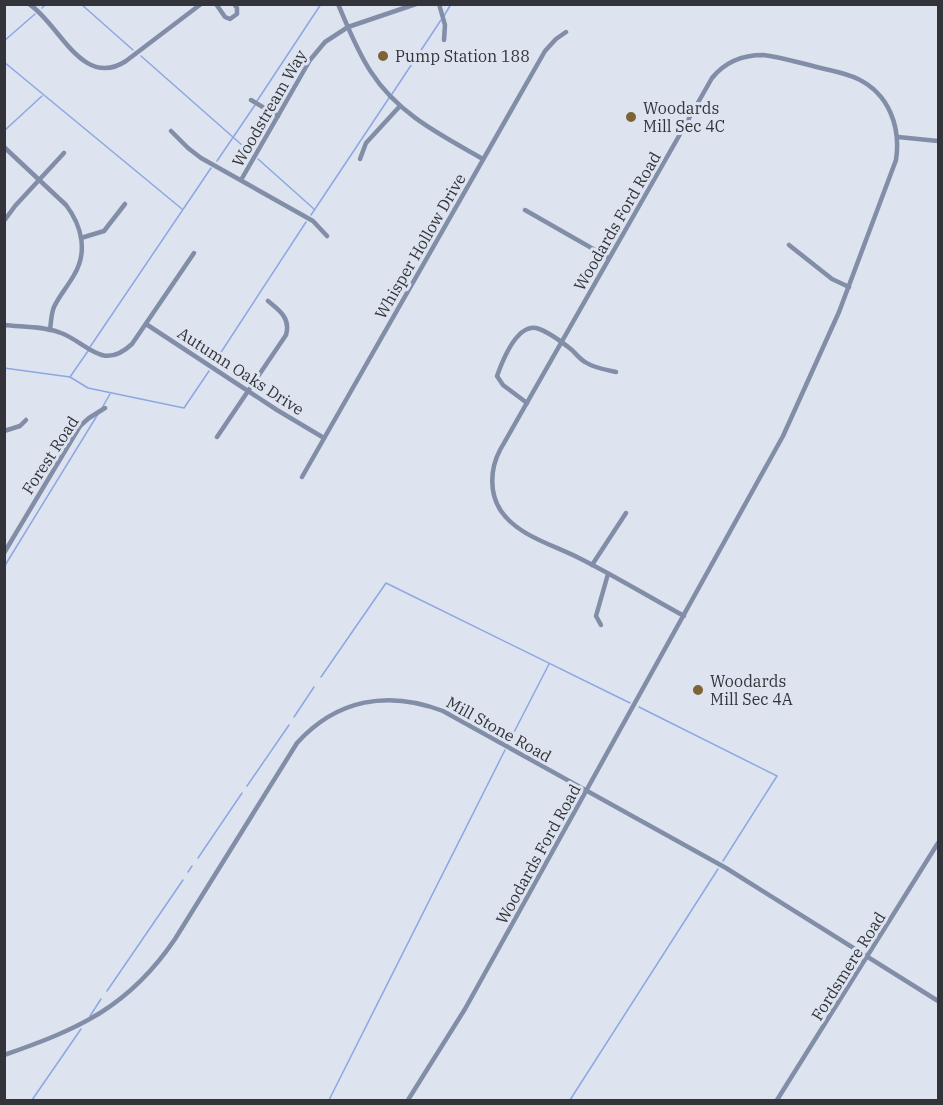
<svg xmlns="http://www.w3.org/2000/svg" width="943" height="1105" viewBox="0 0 943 1105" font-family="'IBM Plex Serif',serif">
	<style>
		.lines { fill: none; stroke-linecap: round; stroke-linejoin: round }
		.stream { stroke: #8da7e2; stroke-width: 1.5 }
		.street { stroke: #828da7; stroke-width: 4.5 }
		.poi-dot { fill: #7d6335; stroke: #dde3ef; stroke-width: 2 }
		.labels { text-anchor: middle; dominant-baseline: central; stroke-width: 6; stroke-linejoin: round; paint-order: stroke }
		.poi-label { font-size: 16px; fill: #323439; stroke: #dde3ef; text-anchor: start }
		.street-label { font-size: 16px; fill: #323439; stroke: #dde3ef }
	</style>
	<rect width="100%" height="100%" fill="#dde3ef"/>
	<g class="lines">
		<g class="stream">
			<path d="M81,4L133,50"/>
			<path d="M42,8L46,4"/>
			<path d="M444,16L451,4"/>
			<path d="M4,41L35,14"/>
			<path d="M141,56L251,153"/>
			<path d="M4,62L182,209"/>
			<path d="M392,94L441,20"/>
			<path d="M257,101L321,4"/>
			<path d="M4,131L42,96"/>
			<path d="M258,159L314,209"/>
			<path d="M217,161L255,105"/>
			<path d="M311,215L389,98"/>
			<path d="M90,347L211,168"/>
			<path d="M214,363L306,222"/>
			<path d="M4,368L70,377L88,388L184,408L209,371"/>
			<path d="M70,377L88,351"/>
			<path d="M102,408L110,394"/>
			<path d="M4,567L98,414"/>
			<path d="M321,677L386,583L630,703"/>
			<path d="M639,707L777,776L723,861"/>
			<path d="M294,717L314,687"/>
			<path d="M509,742L549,664"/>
			<path d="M247,786L289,725"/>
			<path d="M198,858L242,793"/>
			<path d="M188,872L192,866"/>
			<path d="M107,991L183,880"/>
			<path d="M90,1016L101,999"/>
			<path d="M32,1100L81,1029"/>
			<path d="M329,1100L505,750"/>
			<path d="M570,1100L718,869"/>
		</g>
		<g class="street">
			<path d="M29,4C59,23 82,90 126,61L201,4"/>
			<path d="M216,4L225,17L230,19L237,14V8L234,4"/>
			<path d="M338,4C348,27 357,51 371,72C398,114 441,135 483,159"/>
			<path d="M439,4L445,25L444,40"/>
			<path d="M251,100L278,116"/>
			<path d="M171,131L188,148L201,158L313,221L327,236"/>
			<path d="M898,137L938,141"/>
			<path d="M4,147L66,205C82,226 88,252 74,275C68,286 59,296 54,307C51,314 51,323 50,330"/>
			<path d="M360,159L366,143L400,106"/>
			<path d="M241,180L310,60L325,42L348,27L416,4"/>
			<path d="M525,210L609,258"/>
			<path d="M4,221L15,206L64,153"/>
			<path d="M81,238L104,231L125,204"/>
			<path d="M789,245L832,279L849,287"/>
			<path d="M146,324L277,410L324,438"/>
			<path d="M4,325C22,327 44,326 61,333C88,343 102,372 132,344L194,253"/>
			<path d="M527,403L503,385L497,376C502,362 516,325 536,328C548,331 562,342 572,350C576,354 580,359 585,362C594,368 606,370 616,372"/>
			<path d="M4,431L20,426L26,420"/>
			<path d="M217,437L286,335C291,318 279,310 268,301"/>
			<path d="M302,477L545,51L556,39L566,32"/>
			<path d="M4,553L80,426L89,418L105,408"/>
			<path d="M592,565L626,513"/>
			<path d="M601,625L596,616L608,574"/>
			<path d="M4,1055C79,1029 129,1007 175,939L297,743C337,699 388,690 443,711L726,868L938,1001"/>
			<path d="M408,1100L465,1009L783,436L839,312L896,160C901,127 889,94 858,79C844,72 827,70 813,66C796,62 780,57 763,55C743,55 725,62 712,78L500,450C490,469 489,493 501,511C518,536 554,545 579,558C615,576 649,597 684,616"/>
			<path d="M777,1100L938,843"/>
		</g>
	</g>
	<g class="poi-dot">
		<circle cx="383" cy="56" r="6"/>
		<circle cx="631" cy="117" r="6"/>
		<circle cx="698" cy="690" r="6"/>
	</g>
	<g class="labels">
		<g class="poi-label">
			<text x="395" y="56">Pump Station 188</text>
			<text x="643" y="108">Woodards<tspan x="643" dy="18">Mill Sec 4C</tspan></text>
			<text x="710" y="681">Woodards<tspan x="710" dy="18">Mill Sec 4A</tspan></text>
		</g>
		<g class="street-label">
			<text transform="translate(269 108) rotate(-60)">Woodstream Way</text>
			<text transform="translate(617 221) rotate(-60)">Woodards Ford Road</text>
			<text transform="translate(420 246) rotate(-60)">Whisper Hollow Drive</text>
			<text transform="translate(241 371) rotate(33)">Autumn Oaks Drive</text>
			<text transform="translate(50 455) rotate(-57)">Forest Road</text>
			<text transform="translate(499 729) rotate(29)">Mill Stone Road</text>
			<text transform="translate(538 854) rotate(-61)">Woodards Ford Road</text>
			<text transform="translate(848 966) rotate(-58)">Fordsmere Road</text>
		</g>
	</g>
	<rect width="943" height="1105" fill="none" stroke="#323439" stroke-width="12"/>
</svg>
